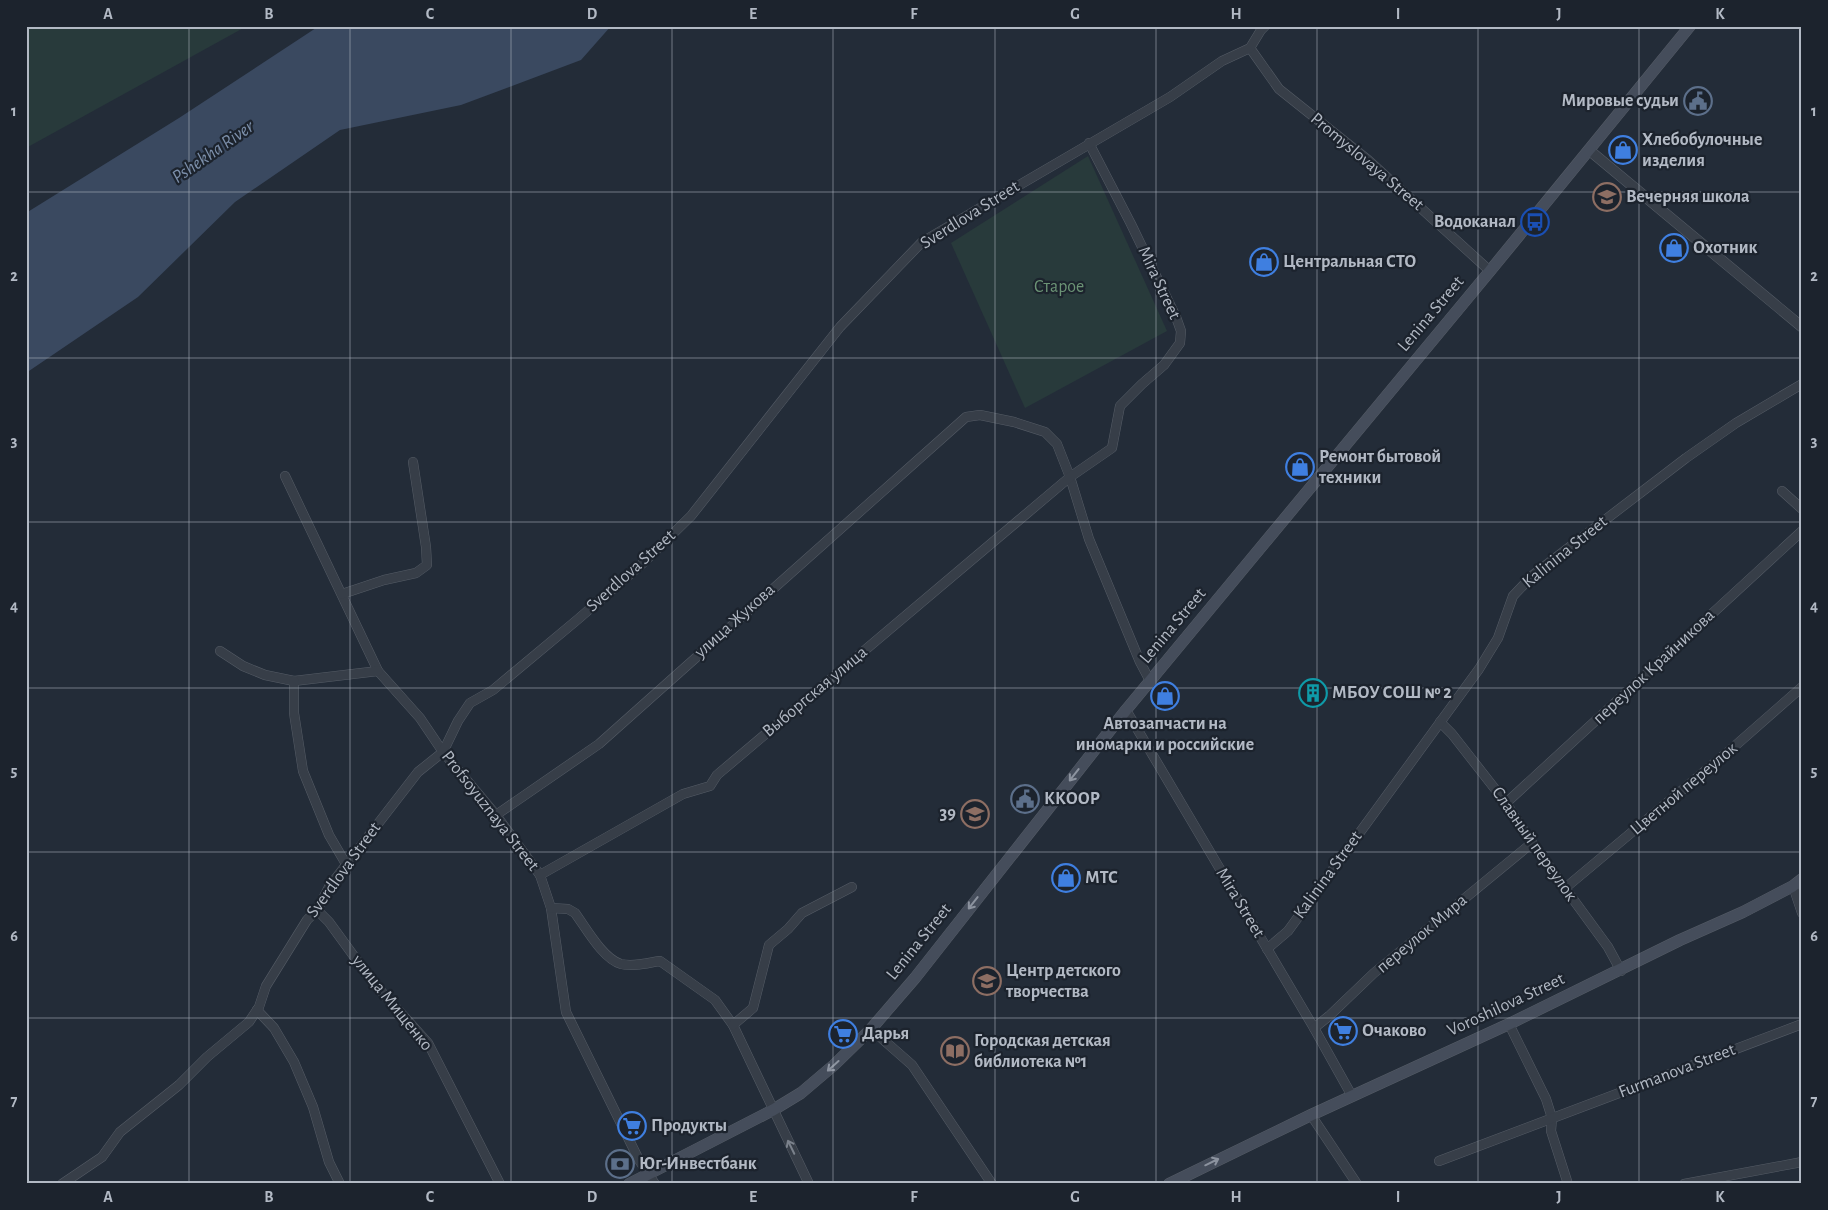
<svg xmlns="http://www.w3.org/2000/svg" width="1828" height="1210" viewBox="0 0 1828 1210" font-family="'Alegreya Sans',sans-serif">
	<style>
		.green { fill: #283a3b }
		.water { fill: #3a4960 }
		.lines { fill: none; stroke-linecap: round; stroke-linejoin: round }
		.minor-casing { stroke: #555c66; stroke-width: 10 }
		.tertiary-casing { stroke: #555c66; stroke-width: 11 }
		.secondary-casing { stroke: #555c66; stroke-width: 12 }
		.minor { stroke: #373e48; stroke-width: 9 }
		.tertiary { stroke: #373e48; stroke-width: 10 }
		.secondary { stroke: #454d5b; stroke-width: 11 }
		.oneway { stroke: #8c939f }
		.oneway2 { stroke: #7b828c }
		.grid { fill: none; stroke: #b2b9c4; stroke-width: 1; stroke-opacity: 0.55 }
		.labels { text-anchor: middle; dominant-baseline: central; stroke-width: 4.5; stroke-linejoin: round; paint-order: stroke }
		.poi-label { font-size: 18px; font-weight: bold; fill: #b2b9c4; stroke: #1c232d; text-anchor: start }
		.street-label { font-size: 18px; fill: #b2b9c4; stroke: #1c232d }
		.park-label { font-size: 18px; fill: #6b9375; stroke: #1c232d }
		.water-label { font-size: 19px; font-style: italic; fill: #7c8faa; stroke: #1c232d }
		.neatline { fill: none; stroke: #b2b9c4; stroke-width: 2 }
		.grid-label { font-size: 16px; text-anchor: middle; font-weight: bold; fill: #b2b9c4 }
	</style>
	<rect width="100%" height="100%" fill="#232c38"/>
	<g class="green">
		<path d="M26,26H247L26,148Z"/>
		<path d="M1088,156L1167,331L1025,408L951,243Z"/>
	</g>
	<path class="water" d="M319,26H611L581,60L461,105L340,130L235,202L138,297L26,373V213L179,118Z"/>
	<g class="lines">
		<defs>
			<g id="minor">
				<path d="M1250,48L1279,89L1368,160L1490,271"/>
				<path d="M285,476L378,671L420,718L443,752L496,815L540,875L551,908L566,1012L639,1160L655,1184"/>
				<path d="M1782,491L1802,509"/>
				<path d="M342,594L384,580L416,573L427,565L426,547L413,462"/>
				<path d="M220,651L243,666L265,675L294,681L378,671"/>
				<path d="M294,681V713L303,771L329,835L346,864"/>
				<path d="M1126,710L1314,1028L1352,1096"/>
				<path d="M1440,722L1452,734L1506,803L1532,843L1608,947L1621,971"/>
				<path d="M1506,803L1802,531"/>
				<path d="M496,815L599,744L966,417L980,415L1014,422L1045,432L1057,444L1070,477L1089,539L1140,662L1150,681"/>
				<path d="M540,875L683,794L710,786L717,775L1070,477L1112,448L1120,406L1142,384L1164,365L1180,343L1181,331L1176,317L1131,224L1089,143"/>
				<path d="M1793,886L1802,913"/>
				<path d="M1564,889L1736,745L1802,687"/>
				<path d="M551,908L568,909L575,913C586,928 603,959 621,964C634,967 647,963 660,961L715,1000L733,1025L809,1184"/>
				<path d="M317,910L329,922L372,981L428,1043L500,1184"/>
				<path d="M1267,949L1288,931L1479,669L1498,638L1513,596L1533,575L1686,458L1736,423L1802,384"/>
				<path d="M257,1010L274,1028L294,1062L313,1107L329,1162L340,1184"/>
				<path d="M1509,1024L1546,1099L1552,1118L1551,1131L1568,1184"/>
				<path d="M733,1025L753,1008L769,945L788,929L802,913L852,887"/>
				<path d="M1314,1028L1329,1016L1374,973L1532,843"/>
				<path d="M871,1029L912,1065L992,1184"/>
				<path d="M1311,1115L1357,1184"/>
				<path d="M1439,1161L1802,1024"/>
				<path d="M62,1184L102,1157L120,1132L179,1085L207,1057L249,1022L259,1007L266,986L307,920L317,910L329,887L418,772L443,752L458,721L470,703L493,690L577,620L643,563L691,516L840,327L922,242L1170,97L1222,61L1250,48L1261,30L1265,26"/>
				<path d="M1684,1184L1802,1162"/>
			</g>
			<path id="tertiary" d="M1589,150L1802,327"/>
			<g id="secondary">
				<path d="M629,1184L773,1110L801,1093L834,1065L871,1029L915,978L1126,710L1490,271L1690,26"/>
				<path d="M1169,1184L1311,1115L1509,1024L1680,940L1743,912L1793,886L1802,879"/>
			</g>
		</defs>
		<use href="#minor" class="minor-casing"/>
		<use href="#tertiary" class="tertiary-casing"/>
		<use href="#secondary" class="secondary-casing"/>
		<use href="#minor" class="minor"/>
		<use href="#tertiary" class="tertiary"/>
		<use href="#secondary" class="secondary"/>
	</g>
	<defs><path id="oneway-shaft" d="M-6 0H5M1.5-3L5.5 0L1.5 3" fill="none" stroke-width="1.6" stroke-linecap="round" stroke-linejoin="round" transform="scale(1.25)"/></defs>
	<g class="oneway">
		<use href="#oneway-shaft" transform="translate(1074 775) rotate(128)"/>
		<use href="#oneway-shaft" transform="translate(973 903) rotate(128)"/>
		<use href="#oneway-shaft" transform="translate(833 1066) rotate(138)"/>
		<use href="#oneway-shaft" transform="translate(1212 1162) rotate(-26)"/>
	</g>
	<use class="oneway2" href="#oneway-shaft" transform="translate(791 1147) rotate(-116)"/>
	<path class="grid" d="M189,26V1184M350,26V1184M511,26V1184M672,26V1184M833,26V1184M995,26V1184M1156,26V1184M1317,26V1184M1478,26V1184M1639,26V1184M26,192H1802M26,358H1802M26,522H1802M26,688H1802M26,852H1802M26,1018H1802"/>
	<defs>
		<symbol id="civic-ring" viewBox="-11 -11 22 22"><circle r="9.5" fill="#1c232d" stroke="#5c6f8a" stroke-width="1.5"/><path d="M-.6-6.5H3V-4.5H.6V-3L4-1V1h2V6H-6V1h2V-1L-.6-3ZM-1.2 2.5V6h2.4V2.5Z" fill="#5c6f8a"/></symbol>
		<symbol id="shop-ring" viewBox="-11 -11 22 22"><circle r="9.5" fill="#1c232d" stroke="#3f7fe0" stroke-width="1.5"/><path d="M-5-2.5h2.3a2.7 3.5 0 0 1 5.4 0H5L5.5 6h-11ZM-1.5-2.5h3a1.5 2.3 0 0 0-3 0Z" fill="#3f7fe0"/></symbol>
		<symbol id="school-ring" viewBox="-11 -11 22 22"><circle r="9.5" fill="#1c232d" stroke="#8d6e63" stroke-width="1.5"/><path d="M0-5L7-2L0 1L-7-2ZM-4 1L0 2.5L4 1V4Q0 6-4 4Z" fill="#8d6e63"/></symbol>
		<symbol id="bus-ring" viewBox="-11 -11 22 22"><circle r="9.5" fill="#1c232d" stroke="#1a4fb4" stroke-width="1.5"/><path d="M-5-6H5V4H4V6H2V4H-2V6H-4V4H-5ZM-3.5-4V0h7V-4ZM-3.5 1.2v1.5H-2V1.2ZM2 1.2v1.5H3.5V1.2Z" fill="#1a4fb4"/></symbol>
		<symbol id="building-ring" viewBox="-11 -11 22 22"><circle r="9.5" fill="#1c232d" stroke="#0f9aa8" stroke-width="1.5"/><path d="M-4-6H4V6H1V3H-1V6H-4ZM-2.5-4.3h1.7v1.8h-1.7ZM.8-4.3h1.7v1.8H.8ZM-2.5-1h1.7V.8h-1.7ZM.8-1h1.7V.8H.8Z" fill="#0f9aa8"/></symbol>
		<symbol id="supermarket-ring" viewBox="-11 -11 22 22"><circle r="9.5" fill="#1c232d" stroke="#3f7fe0" stroke-width="1.5"/><path d="M-6-5.5h2.5l.6 2H6L4.5 2H-2.5L-4.4-4H-6ZM-1.5 3.2a1.3 1.3 0 1 0 .1 0ZM3 3.2a1.3 1.3 0 1 0 .1 0Z" fill="#3f7fe0"/></symbol>
		<symbol id="library-ring" viewBox="-11 -11 22 22"><circle r="9.5" fill="#1c232d" stroke="#8d6e63" stroke-width="1.5"/><path d="M-6-4Q-3-5.5-.7-3.5V5Q-3 3-6 4ZM6-4Q3-5.5 .7-3.5V5Q3 3 6 4Z" fill="#8d6e63"/></symbol>
		<symbol id="bank-ring" viewBox="-11 -11 22 22"><circle r="9.5" fill="#1c232d" stroke="#5c6f8a" stroke-width="1.5"/><path d="M-6-4H6V4H-6ZM0-2.3a2.3 2.3 0 1 0 0 4.6a2.3 2.3 0 1 0 0-4.6Z" fill="#5c6f8a"/></symbol>
	</defs>
	<g fill-rule="evenodd">
		<use href="#civic-ring" x="1682" y="85" width="32" height="32"/>
		<use href="#shop-ring" x="1607" y="134" width="32" height="32"/>
		<use href="#school-ring" x="1591" y="181" width="32" height="32"/>
		<use href="#bus-ring" x="1519" y="206" width="32" height="32"/>
		<use href="#shop-ring" x="1658" y="232" width="32" height="32"/>
		<use href="#shop-ring" x="1248" y="246" width="32" height="32"/>
		<use href="#shop-ring" x="1284" y="451" width="32" height="32"/>
		<use href="#building-ring" x="1297" y="677" width="32" height="32"/>
		<use href="#shop-ring" x="1149" y="680" width="32" height="32"/>
		<use href="#civic-ring" x="1009" y="783" width="32" height="32"/>
		<use href="#school-ring" x="959" y="798" width="32" height="32"/>
		<use href="#shop-ring" x="1050" y="862" width="32" height="32"/>
		<use href="#school-ring" x="971" y="965" width="32" height="32"/>
		<use href="#supermarket-ring" x="1327" y="1015" width="32" height="32"/>
		<use href="#supermarket-ring" x="827" y="1018" width="32" height="32"/>
		<use href="#library-ring" x="939" y="1035" width="32" height="32"/>
		<use href="#supermarket-ring" x="616" y="1110" width="32" height="32"/>
		<use href="#bank-ring" x="604" y="1148" width="32" height="32"/>
	</g>
	<g class="labels">
		<g class="poi-label">
			<text x="1679" y="101" text-anchor="end">Мировые судьи</text>
			<text x="1642" y="140">Хлебобулочные<tspan x="1642" dy="21">изделия</tspan></text>
			<text x="1626" y="197">Вечерняя школа</text>
			<text x="1516" y="222" text-anchor="end">Водоканал</text>
			<text x="1693" y="248">Охотник</text>
			<text x="1283" y="262">Центральная СТО</text>
			<text x="1319" y="457">Ремонт бытовой<tspan x="1319" dy="21">техники</tspan></text>
			<text x="1332" y="693">МБОУ СОШ № 2</text>
			<text x="1165" y="724" text-anchor="middle">Автозапчасти на<tspan x="1165" dy="21">иномарки и российские</tspan></text>
			<text x="1044" y="799">ККООР</text>
			<text x="956" y="814" text-anchor="end">39</text>
			<text x="1085" y="878">МТС</text>
			<text x="1006" y="971">Центр детского<tspan x="1006" dy="21">творчества</tspan></text>
			<text x="1362" y="1031">Очаково</text>
			<text x="862" y="1034">Дарья</text>
			<text x="974" y="1041">Городская детская<tspan x="974" dy="21">библиотека №1</tspan></text>
			<text x="651" y="1126">Продукты</text>
			<text x="639" y="1164">Юг-Инвестбанк</text>
		</g>
		<g class="street-label">
			<text transform="translate(1367 162) rotate(40)">Promyslovaya Street</text>
			<text transform="translate(970 215) rotate(-32)">Sverdlova Street</text>
			<text transform="translate(1159 283) rotate(65)">Mira Street</text>
			<text transform="translate(1431 314) rotate(-50)">Lenina Street</text>
			<text transform="translate(1565 552) rotate(-39)">Kalinina Street</text>
			<text transform="translate(631 571) rotate(-42)">Sverdlova Street</text>
			<text transform="translate(735 621) rotate(-42)">улица Жукова</text>
			<text transform="translate(1173 626) rotate(-50)">Lenina Street</text>
			<text transform="translate(1654 667) rotate(-43)">переулок Крайникова</text>
			<text transform="translate(815 692) rotate(-40)">Выборгская улица</text>
			<text transform="translate(1684 789) rotate(-40)">Цветной переулок</text>
			<text transform="translate(490 811) rotate(52)">Profsoyuznaya Street</text>
			<text transform="translate(1534 844) rotate(55)">Славный переулок</text>
			<text transform="translate(344 870) rotate(-54)">Sverdlova Street</text>
			<text transform="translate(1328 875) rotate(-54)">Kalinina Street</text>
			<text transform="translate(1240 903) rotate(59)">Mira Street</text>
			<text transform="translate(1422 934) rotate(-40)">переулок Мира</text>
			<text transform="translate(919 942) rotate(-51)">Lenina Street</text>
			<text transform="translate(392 1003) rotate(51)">улица Мищенко</text>
			<text transform="translate(1506 1005) rotate(-25)">Voroshilova Street</text>
			<text transform="translate(1677 1071) rotate(-21)">Furmanova Street</text>
		</g>
		<g class="park-label">
			<text x="1059" y="287">Старое</text>
		</g>
		<g class="water-label">
			<text transform="translate(213 152) rotate(-35)">Pshekha River</text>
		</g>
	</g>
	<rect width="1828" height="1210" fill="none" stroke="#1c232d" stroke-width="55"/>
	<rect x="28" y="28" width="1772" height="1154" class="neatline"/>
	<g class="grid-label">
		<text x="108" y="19">A</text>
		<text x="269" y="19">B</text>
		<text x="430" y="19">C</text>
		<text x="592" y="19">D</text>
		<text x="753" y="19">E</text>
		<text x="914" y="19">F</text>
		<text x="1075" y="19">G</text>
		<text x="1236" y="19">H</text>
		<text x="1398" y="19">I</text>
		<text x="1559" y="19">J</text>
		<text x="1720" y="19">K</text>
		<text x="14" y="116">1</text>
		<text x="1814" y="116">1</text>
		<text x="14" y="281">2</text>
		<text x="1814" y="281">2</text>
		<text x="14" y="446">3</text>
		<text x="1814" y="446">3</text>
		<text x="14" y="611">4</text>
		<text x="1814" y="611">4</text>
		<text x="14" y="776">5</text>
		<text x="1814" y="776">5</text>
		<text x="14" y="941">6</text>
		<text x="1814" y="941">6</text>
		<text x="14" y="1106">7</text>
		<text x="1814" y="1106">7</text>
		<text x="108" y="1202">A</text>
		<text x="269" y="1202">B</text>
		<text x="430" y="1202">C</text>
		<text x="592" y="1202">D</text>
		<text x="753" y="1202">E</text>
		<text x="914" y="1202">F</text>
		<text x="1075" y="1202">G</text>
		<text x="1236" y="1202">H</text>
		<text x="1398" y="1202">I</text>
		<text x="1559" y="1202">J</text>
		<text x="1720" y="1202">K</text>
	</g>
</svg>
